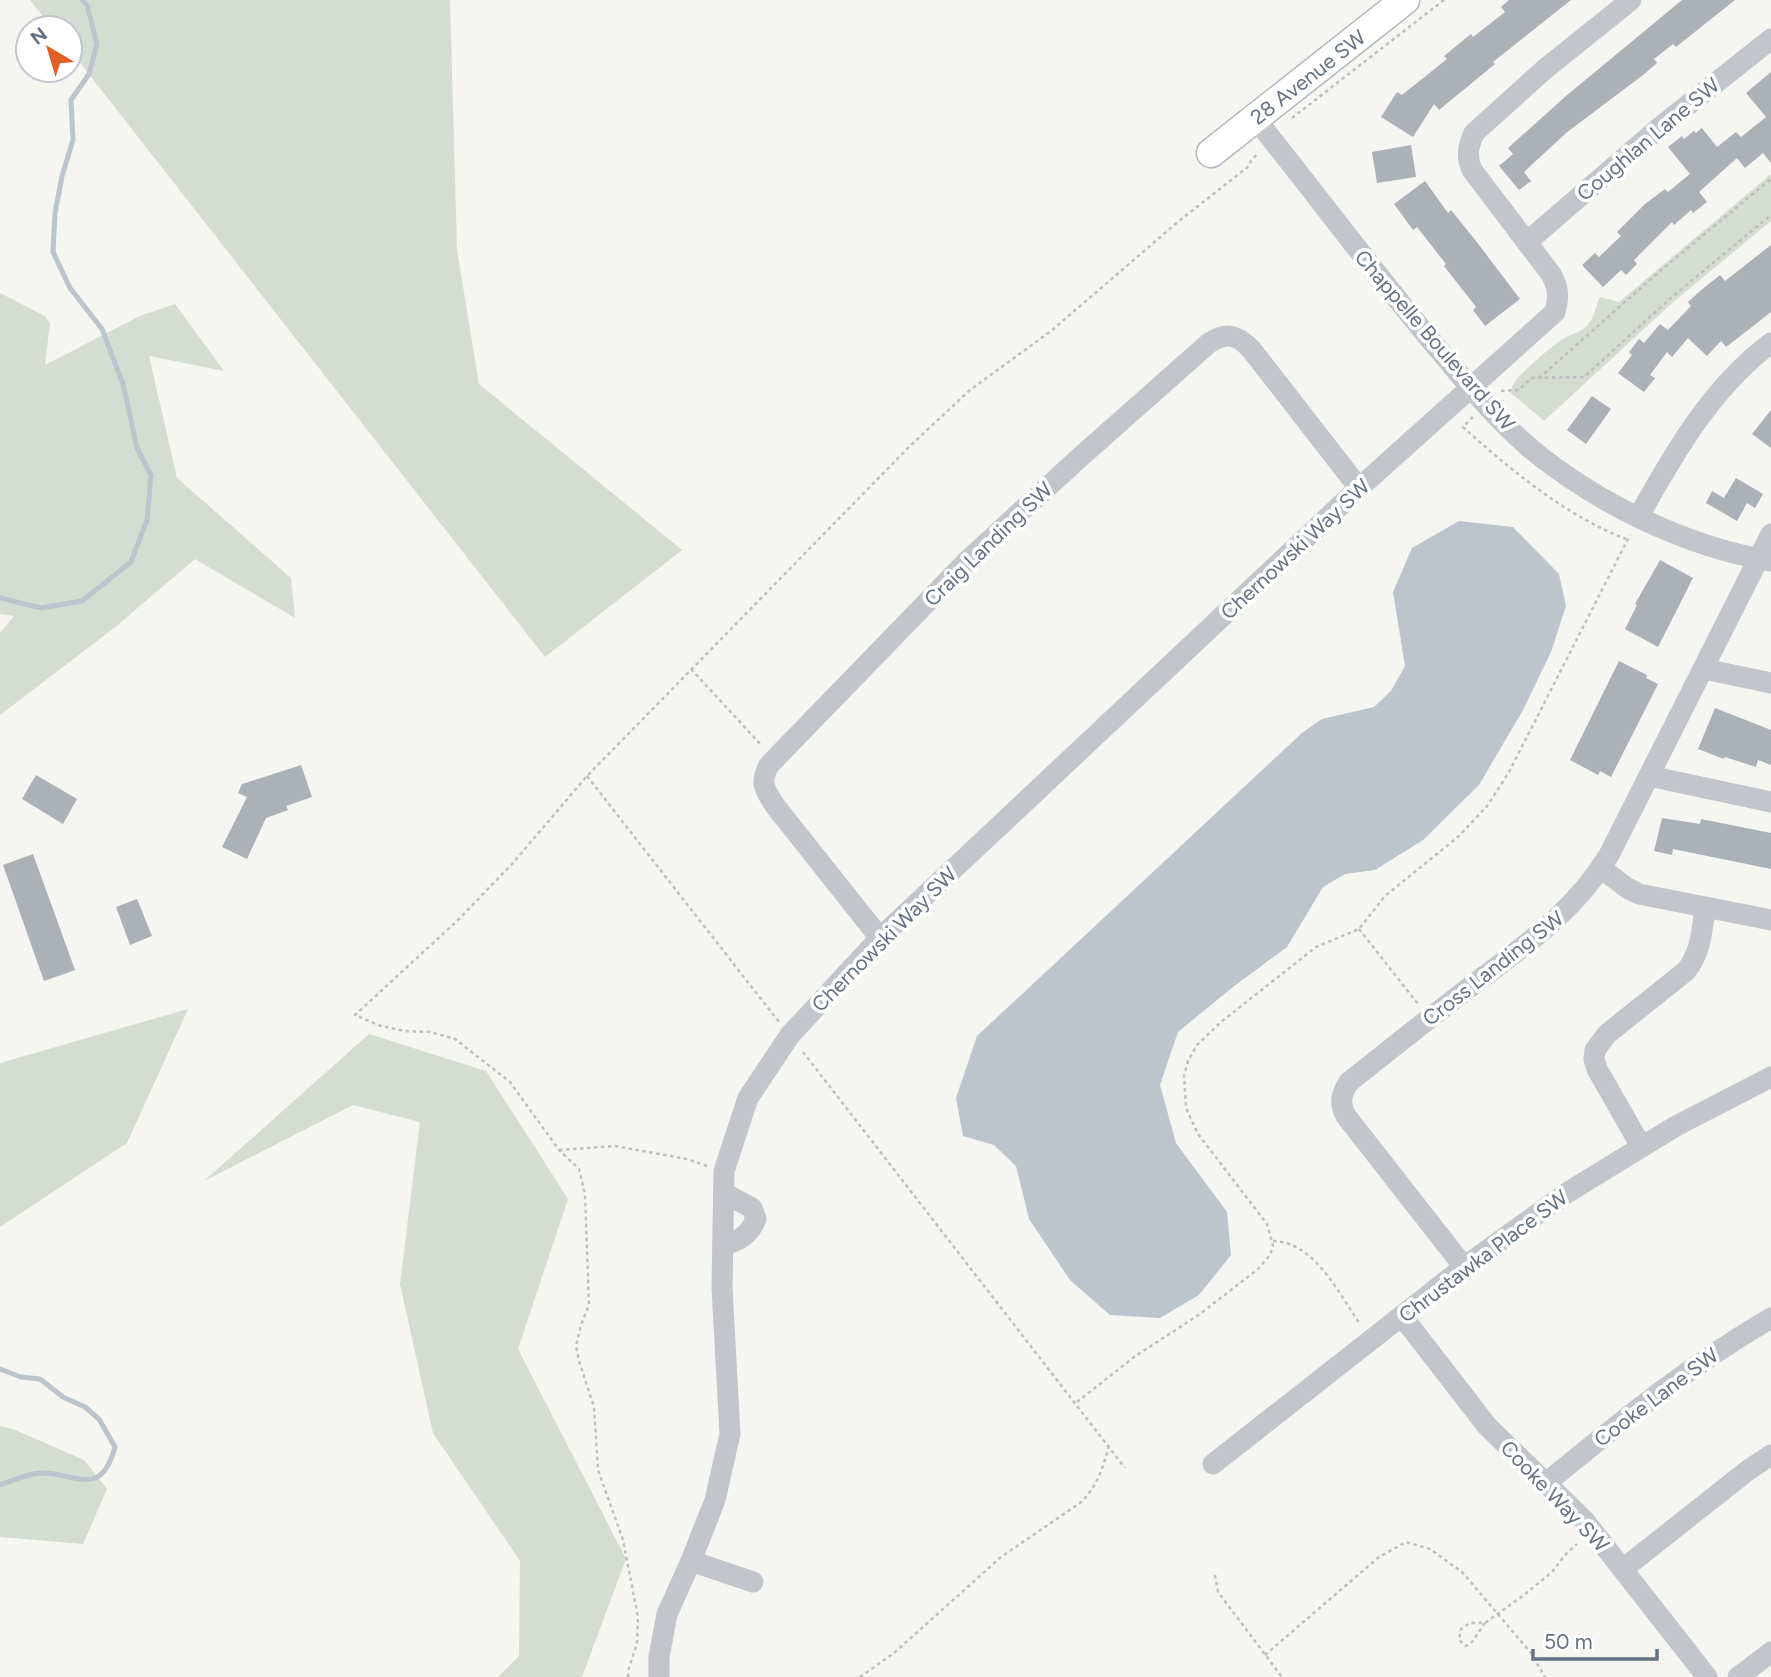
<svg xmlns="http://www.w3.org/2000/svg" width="1771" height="1677" viewBox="0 0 1771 1677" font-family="Figtree,sans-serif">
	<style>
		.green { fill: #d5dcd2 }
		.water { fill: #bbc5cb }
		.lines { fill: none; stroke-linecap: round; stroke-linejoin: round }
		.stream { stroke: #bbc5cb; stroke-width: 5 }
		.building { fill: #abb1b7 }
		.major-casing { stroke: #b5b9bd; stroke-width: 31 }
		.path { stroke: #bcbec0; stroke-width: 2.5; stroke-dasharray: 3.5 3.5; stroke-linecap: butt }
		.minor { stroke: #c2c5c9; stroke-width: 21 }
		.major { stroke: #fff; stroke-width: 28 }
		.labels { text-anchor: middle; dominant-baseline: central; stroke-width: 7; stroke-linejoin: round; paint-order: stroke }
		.street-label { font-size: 21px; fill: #647282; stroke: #fff }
	</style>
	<rect width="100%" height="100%" fill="#f5f5f1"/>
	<g class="green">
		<path d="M30,0H450L457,250L479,384L682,550L545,657L70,50V28H52Z"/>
		<path d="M1771,174V221L1671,304L1544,421L1511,393C1511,391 1513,384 1514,383C1520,373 1553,345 1563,339C1571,334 1580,333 1587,326C1595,317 1595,307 1600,297L1619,302Z"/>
		<path d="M0,293L45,316L50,323L45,365L140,316L175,304L224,371L149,356L177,478L291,578L295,618L195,559L114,628L0,715V633L14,616L0,614Z"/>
		<path d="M188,1009L127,1143L0,1227V1063Z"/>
		<path d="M369,1034L486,1071L568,1199L518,1349L626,1559L582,1677H498L519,1656L520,1561L433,1433L400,1284L420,1122L353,1105L204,1181Z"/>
		<path d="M0,1426L13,1429L84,1460L107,1489L83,1544L0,1537Z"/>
	</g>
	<path class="water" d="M1459,521L1513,527L1559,574L1566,606L1551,652L1523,710L1479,785L1423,840L1375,870L1345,874L1323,887L1287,947L1233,987L1178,1032L1160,1085L1176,1143L1227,1212L1231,1255L1199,1295L1160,1318L1110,1315L1070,1280L1029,1219L1016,1166L994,1145L963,1136L956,1098L977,1036L1303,732L1322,719L1374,707L1391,691L1405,666L1393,592L1412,548Z"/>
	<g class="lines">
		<g class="stream">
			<path d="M0,598L41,608L82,601L131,562L147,520L151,475L137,448L123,384L102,329L70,288L53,252L55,213L62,176L73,140L71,100L89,74L97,44L87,5L82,0"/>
			<path d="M0,1369L21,1377L40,1379L63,1397L85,1407L99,1419L115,1447C101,1498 78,1474 43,1473C29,1473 14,1480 0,1485"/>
		</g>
	</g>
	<g class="building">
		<path d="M1509,0H1571L1493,62L1495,64L1439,110L1434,104L1413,137L1381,117L1397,92L1402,95L1447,59L1444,56L1471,34L1473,37L1505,12L1501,7Z"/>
		<path d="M1682,0H1735L1676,47L1673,44L1654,59L1657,63L1643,75L1566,133L1524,172L1531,181L1519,190L1499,166L1513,154L1508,148L1566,96Z"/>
		<path d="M1771,72V163L1763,153L1745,168L1737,158L1699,192L1707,202L1693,213L1691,210L1674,225L1672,222L1634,260L1637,264L1626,275L1621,270L1603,287L1582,265L1595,253L1599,257L1621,236L1617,232L1645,204L1665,189L1668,192L1690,174L1668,147L1682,136L1684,139L1694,131L1696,133L1702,128L1717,147L1736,132L1741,137L1766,117L1746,93Z"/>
		<path d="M1411,145L1416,177L1377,183L1372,152Z"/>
		<path d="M1425,181L1448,213L1451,210L1476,241L1520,299L1485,326L1473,310L1476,307L1444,266L1446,264L1417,227L1413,230L1394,204Z"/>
		<path d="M1771,245V312L1757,323L1726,347L1721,341L1707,356L1688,338L1672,357L1667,352L1650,375L1655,378L1644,392L1618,373L1632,355L1629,352L1639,339L1644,343L1660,324L1668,330L1691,306L1688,302L1700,291L1720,275L1725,281Z"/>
		<path d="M1592,396L1611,409L1586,444L1567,430Z"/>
		<path d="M1771,410V448L1752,434Z"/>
		<path d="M1736,478L1763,494L1755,508L1747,503L1737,521L1706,503L1712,491L1724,498Z"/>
		<path d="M1660,560L1693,578L1658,647L1625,629L1637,605L1635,604Z"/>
		<path d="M1619,661L1647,675L1646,678L1658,684L1611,777L1600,771L1598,775L1570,760Z"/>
		<path d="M1715,708L1771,730V765L1758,760L1756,767L1725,757L1724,759L1698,749Z"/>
		<path d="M301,765L312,797L286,806L288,810L266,818L247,859L222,847L247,797L238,793L242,784Z"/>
		<path d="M36,775L77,799L63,824L22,799Z"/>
		<path d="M1662,818L1700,824L1701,819L1771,833V869L1673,849L1672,855L1654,851Z"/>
		<path d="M33,854L75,970L44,981L3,865Z"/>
		<path d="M137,899L152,936L130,945L116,907Z"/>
	</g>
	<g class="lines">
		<defs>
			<path id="major" d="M1211,153L1405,0"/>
		</defs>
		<use href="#major" class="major-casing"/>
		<g class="path">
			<path d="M1292,118L1444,0"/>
			<path d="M1539,378L1660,271L1771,179"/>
			<path d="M1501,391L1519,390L1531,378L1584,377L1672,297L1771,215"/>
			<path d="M1473,417L1463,427C1509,469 1568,517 1626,539"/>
			<path d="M691,669L762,746"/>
			<path d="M587,776L779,1022"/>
			<path d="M1359,929L1418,1004"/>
			<path d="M803,1052L1125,1468"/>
			<path d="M559,1150L615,1146L687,1159L707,1166"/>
			<path d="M1273,1241C1315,1242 1339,1294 1360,1324"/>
			<path d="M1077,1402L1134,1357L1200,1314L1258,1269L1270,1255L1273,1246L1267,1224L1198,1134L1186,1108L1184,1076L1188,1061L1197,1045L1221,1022L1316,947L1359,929L1385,896L1458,837L1472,822L1488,805L1509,772L1630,535"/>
			<path d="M1215,1575L1218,1592L1282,1677"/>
			<path d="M1485,1623L1472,1642L1466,1646L1459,1640L1461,1629L1470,1623H1485L1524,1595L1552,1572L1565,1555L1577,1544"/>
			<path d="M1265,1655L1379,1557L1406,1542L1430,1549L1462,1572L1531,1653L1545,1677"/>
			<path d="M628,1677L629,1667L637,1644L638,1617L623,1540L598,1470L594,1407L579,1361L576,1346L581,1325L589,1305L585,1194L579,1169L559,1150L510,1082L455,1039L430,1032L405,1031L381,1026L355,1015L457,921L512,864L587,776L910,446L970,390L1051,331L1179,221L1249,166L1251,161L1258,153"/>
			<path d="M860,1677L894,1653L1001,1557L1080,1503C1097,1487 1103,1468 1109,1446"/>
		</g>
		<g class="minor">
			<path d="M1255,118C1315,193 1372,270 1434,344C1464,380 1495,418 1531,449C1598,504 1685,546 1770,561"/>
			<path d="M1527,242L1659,128L1771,39"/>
			<path d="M1639,516C1674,453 1712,387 1771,343"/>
			<path d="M1704,669L1771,683"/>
			<path d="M1649,776L1771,802"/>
			<path d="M1601,868L1627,888L1639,894L1771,920"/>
			<path d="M880,938L776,807C765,790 759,784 769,765L966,562L1078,459L1209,343C1227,332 1236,334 1251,349L1359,488"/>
			<path d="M1641,1146L1597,1069L1594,1059L1595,1050L1607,1034L1686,971C1701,952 1702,931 1705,908"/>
			<path d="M723,1245C740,1241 749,1235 756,1219L752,1208L724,1193"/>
			<path d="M1464,1267L1346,1116C1339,1103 1341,1094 1349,1082C1388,1051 1427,1020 1466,990C1521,948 1573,914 1609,855L1771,534"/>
			<path d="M1402,1316L1487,1426L1584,1520L1707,1677"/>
			<path d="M1213,1464L1464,1267L1565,1194L1676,1126L1771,1077"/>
			<path d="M1546,1483C1621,1422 1687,1367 1771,1318"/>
			<path d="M691,1561L753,1582"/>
			<path d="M1623,1569L1747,1471L1771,1455"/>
			<path d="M659,1677V1657L667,1614L691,1561L715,1500L730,1434L722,1288L724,1171L748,1098L790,1035L880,938L1359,488L1555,312C1559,297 1559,288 1551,274L1472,170C1466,156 1468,147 1474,133L1545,69L1631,0"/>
			<path d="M1738,1677L1771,1652"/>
		</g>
		<use href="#major" class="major"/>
	</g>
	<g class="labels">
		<g class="street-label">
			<text transform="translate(1308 77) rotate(-38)">28 Avenue SW</text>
			<text transform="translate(1648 139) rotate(-40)">Coughlan Lane SW</text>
			<text transform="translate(1435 340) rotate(49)">Chappelle Boulevard SW</text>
			<text transform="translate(988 544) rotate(-44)">Craig Landing SW</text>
			<text transform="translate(1295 549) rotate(-43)">Chernowski Way SW</text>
			<text transform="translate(884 939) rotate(-45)">Chernowski Way SW</text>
			<text transform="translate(1493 968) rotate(-38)">Cross Landing SW</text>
			<text transform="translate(1483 1256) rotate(-37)">Chrustawka Place SW</text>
			<text transform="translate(1656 1397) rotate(-37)">Cooke Lane SW</text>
			<text transform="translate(1555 1496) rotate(46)">Cooke Way SW</text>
		</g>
	</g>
	<g transform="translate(49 49) rotate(322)"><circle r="33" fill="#ffffff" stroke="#c1c7cd" stroke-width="2"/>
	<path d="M0-5L12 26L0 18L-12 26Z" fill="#e05f26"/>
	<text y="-10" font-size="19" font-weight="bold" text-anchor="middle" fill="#647282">N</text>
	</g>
	<path d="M1533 1649v10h124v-10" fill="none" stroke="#647282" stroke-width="3.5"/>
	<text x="1544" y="1649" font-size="21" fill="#647282" stroke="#ffffff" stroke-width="5" paint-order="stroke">50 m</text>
</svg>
